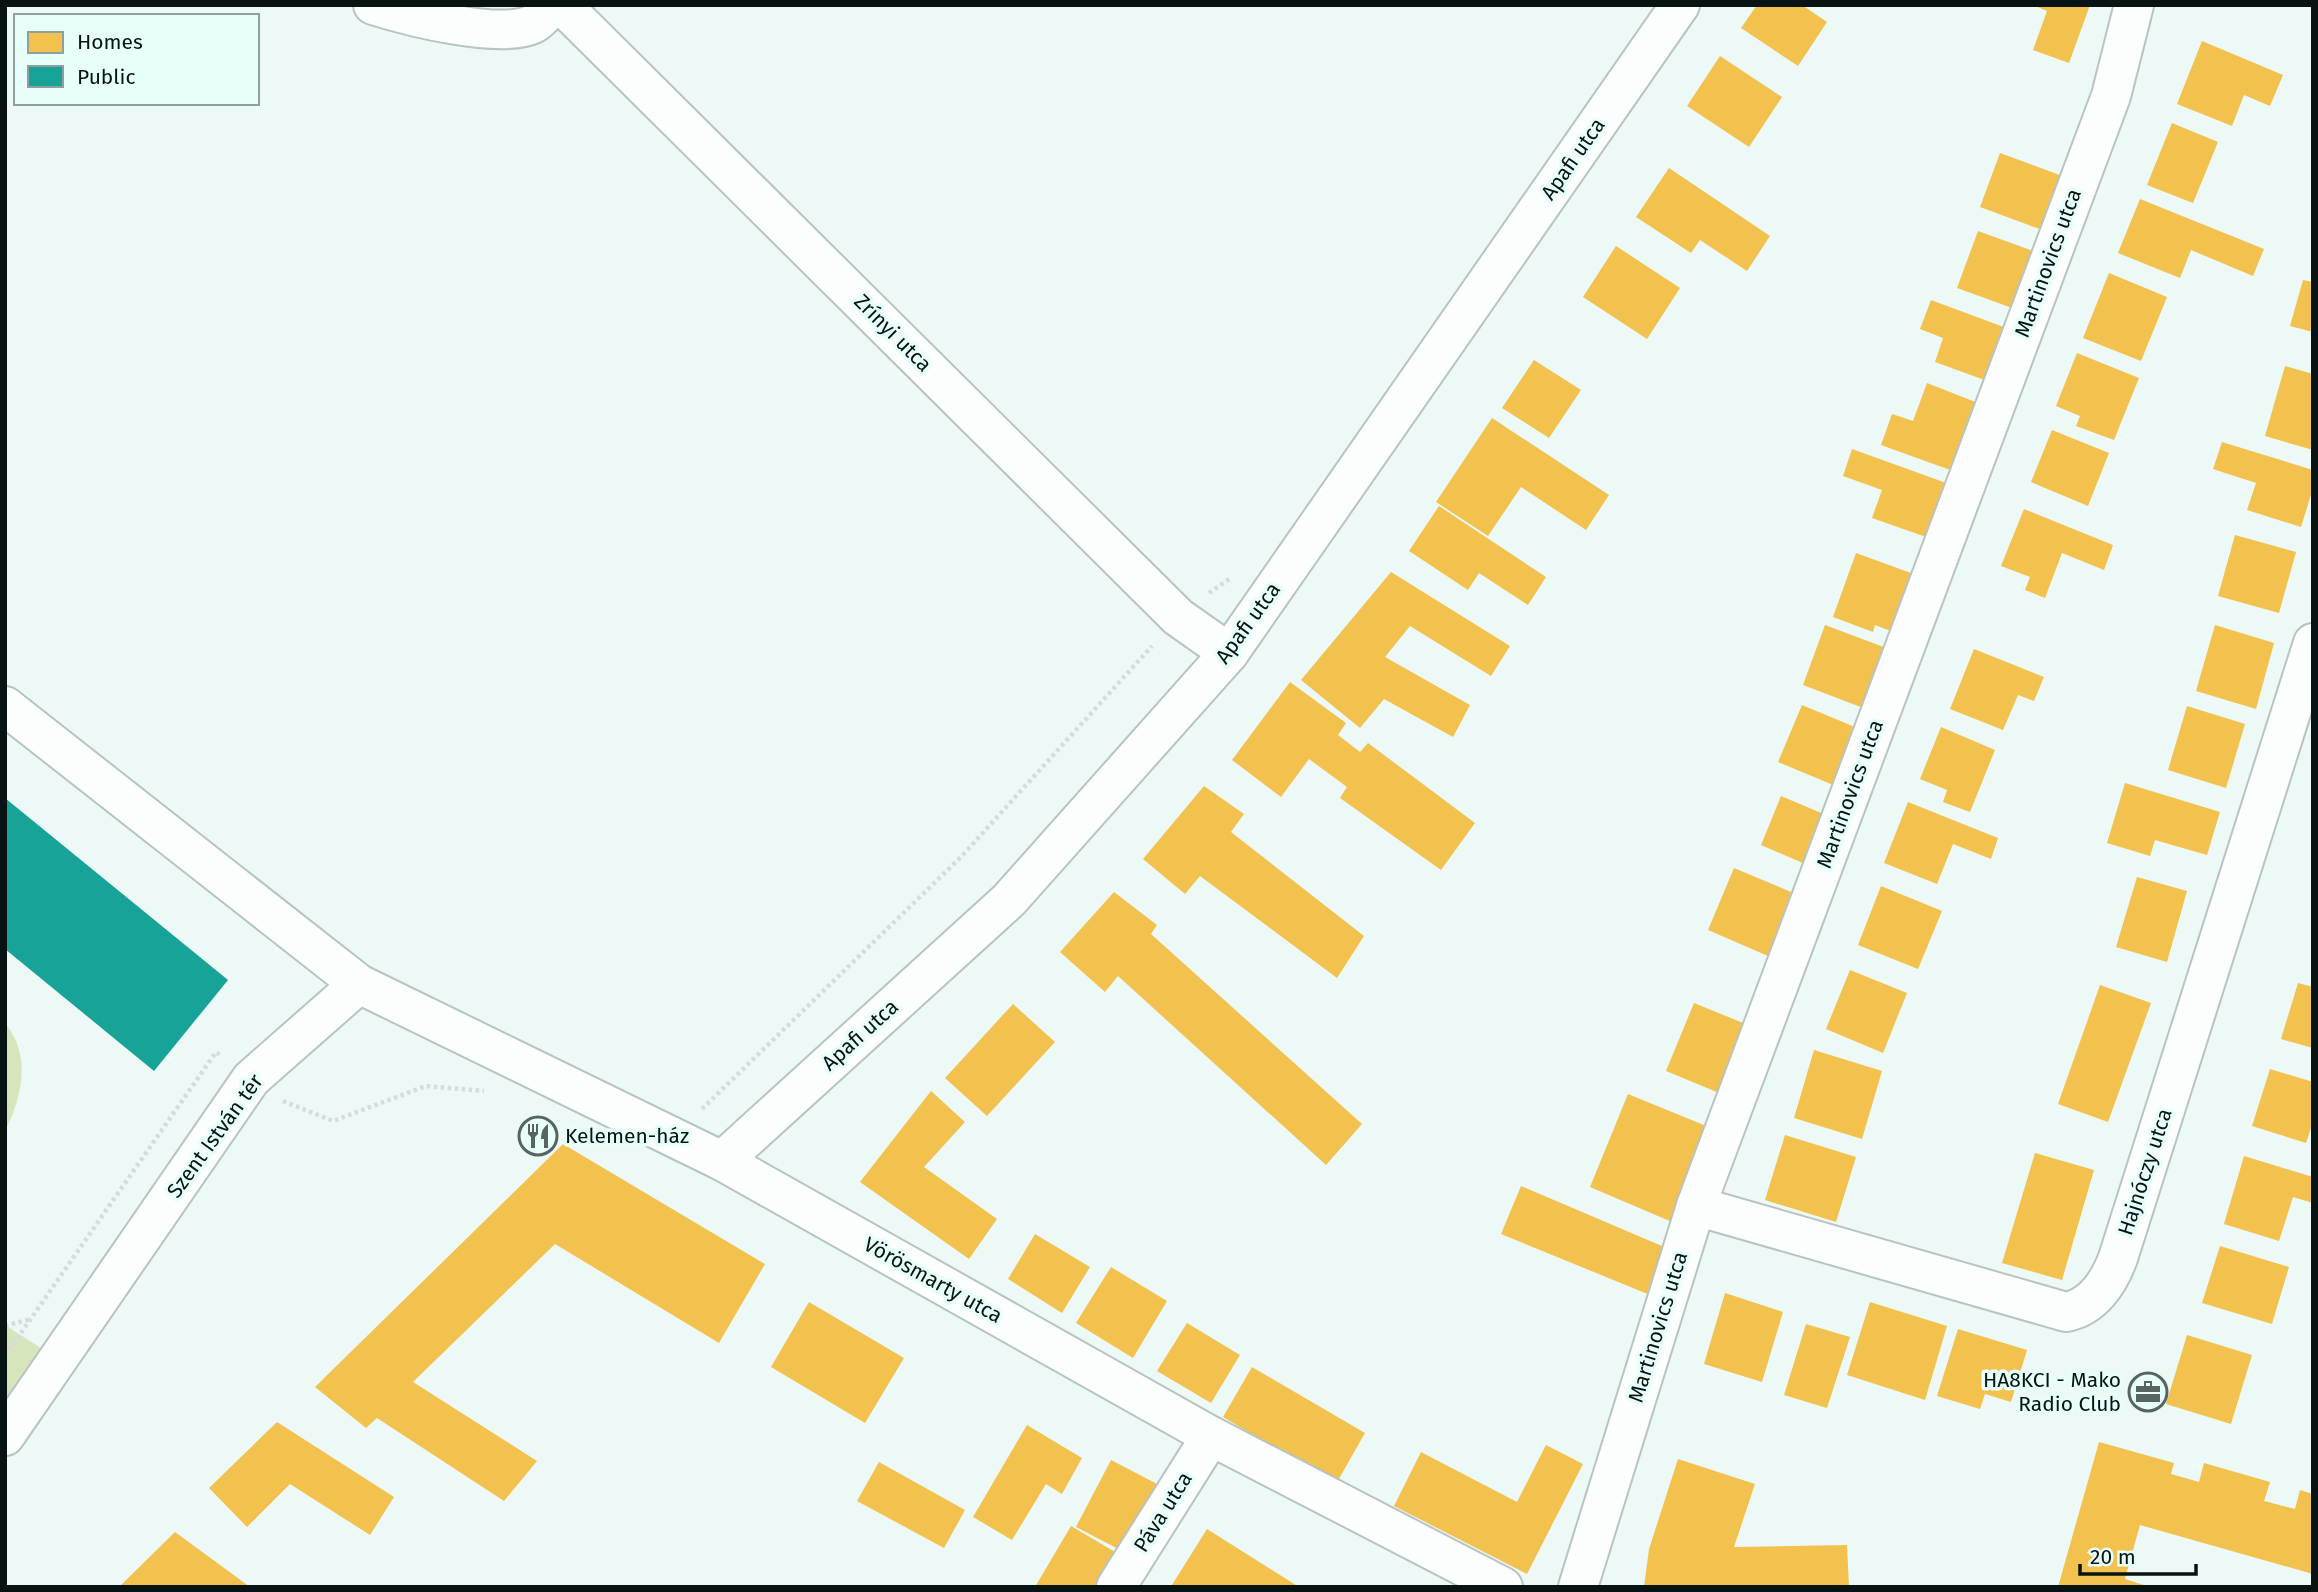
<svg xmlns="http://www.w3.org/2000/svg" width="2318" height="1592" viewBox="0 0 2318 1592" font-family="'Fira Sans',sans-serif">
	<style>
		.green { fill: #d7e5bd }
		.homes { fill: #f2c14e }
		.public { fill: #17a398 }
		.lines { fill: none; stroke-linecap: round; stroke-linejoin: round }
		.minor-casing { stroke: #b7c4c2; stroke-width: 42 }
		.path { stroke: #d8dbdb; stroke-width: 4.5; stroke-dasharray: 3.5 3.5; stroke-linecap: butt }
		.minor { stroke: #fcfefe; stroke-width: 38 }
		.labels { text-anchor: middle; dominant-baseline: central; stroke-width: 7; stroke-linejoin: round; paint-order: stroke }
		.street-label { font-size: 21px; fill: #071413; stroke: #e7fefb }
		.poi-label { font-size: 21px; fill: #071413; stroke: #e7fefb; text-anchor: start }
	</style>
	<rect width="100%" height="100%" fill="#ecf9f7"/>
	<g class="green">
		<path d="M5,1023C32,1056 22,1097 5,1131Z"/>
		<path d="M5,1325L47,1352L5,1413Z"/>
	</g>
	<g class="homes">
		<path d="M1757,5H1802L1827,22L1798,66L1741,28Z"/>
		<path d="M2090,5L2069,63L2033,50L2047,11L2033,5Z"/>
		<path d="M2202,41L2283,75L2270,106L2244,95L2232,126L2177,104Z"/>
		<path d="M1720,56L1782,97L1749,147L1687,106Z"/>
		<path d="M2172,123L2218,142L2193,203L2147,185Z"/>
		<path d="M2000,153L2065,177L2045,231L1980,207Z"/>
		<path d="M1669,168L1770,236L1747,271L1700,240L1691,253L1636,217Z"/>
		<path d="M2140,199L2264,249L2253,276L2191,250L2180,278L2118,253Z"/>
		<path d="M1978,231L2036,252L2015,309L1957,288Z"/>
		<path d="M1616,246L1680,288L1647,339L1583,297Z"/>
		<path d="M2109,273L2167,297L2141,361L2083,338Z"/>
		<path d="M2303,280L2313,282V332L2290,326Z"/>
		<path d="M1931,300L2009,329L1990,382L1935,362L1943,338L1920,329Z"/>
		<path d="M2077,353L2139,378L2114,440L2076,426L2080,416L2056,406Z"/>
		<path d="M1534,360L1581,390L1549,438L1502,408Z"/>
		<path d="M2285,366L2313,374V450L2265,436Z"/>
		<path d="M1927,383L1978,403L1953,471L1881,445L1892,414L1913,421Z"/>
		<path d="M1492,418L1609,495L1586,530L1521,487L1488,536L1436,502Z"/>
		<path d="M2052,430L2109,453L2088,506L2031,482Z"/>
		<path d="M2222,442L2313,470V488L2301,527L2247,510L2256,483L2213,469Z"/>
		<path d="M1852,449L1949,484L1929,538L1872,518L1882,490L1843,476Z"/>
		<path d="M1439,506L1546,577L1528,605L1479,573L1468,590L1409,551Z"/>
		<path d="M2024,509L2113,545L2104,570L2062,553L2045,598L2025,590L2030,577L2001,566Z"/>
		<path d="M2235,535L2296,552L2279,613L2218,596Z"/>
		<path d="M1856,553L1922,577L1901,635L1875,625L1873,632L1833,617Z"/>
		<path d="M1391,572L1510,646L1491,676L1410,626L1385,657L1470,705L1453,737L1384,699L1360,728L1301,680Z"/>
		<path d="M1825,625L1889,649L1866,709L1803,685Z"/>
		<path d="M2215,625L2274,643L2256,709L2196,691Z"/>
		<path d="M1974,649L2044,677L2034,701L2018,695L2003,730L1950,709Z"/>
		<path d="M1290,682L1346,723L1338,735L1360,752L1368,743L1475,823L1441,870L1340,798L1347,787L1309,759L1281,797L1232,760Z"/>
		<path d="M1802,705L1862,730L1838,787L1778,762Z"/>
		<path d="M2187,706L2245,724L2226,788L2168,770Z"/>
		<path d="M1941,727L1995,750L1970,812L1943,802L1947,790L1920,779Z"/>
		<path d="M2125,783L2220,812L2207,855L2155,840L2150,856L2107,843Z"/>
		<path d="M1204,786L1244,814L1231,832L1364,936L1337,978L1200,876L1185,894L1143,859Z"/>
		<path d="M1781,796L1833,818L1812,867L1761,845Z"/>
		<path d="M1908,802L1998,838L1991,859L1953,844L1937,884L1884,863Z"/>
		<path d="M1734,868L1801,896L1775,959L1708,930Z"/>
		<path d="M2137,877L2187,891L2167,962L2116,947Z"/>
		<path d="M1881,886L1942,911L1918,969L1858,945Z"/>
		<path d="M1114,892L1157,925L1151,934L1362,1124L1326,1165L1118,976L1105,992L1060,952Z"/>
		<path d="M1850,970L1907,993L1883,1053L1826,1029Z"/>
		<path d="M2298,983L2313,987V1048L2281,1039Z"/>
		<path d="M2100,985L2151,1003L2108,1122L2058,1104Z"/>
		<path d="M1694,1003L1753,1027L1724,1095L1666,1071Z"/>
		<path d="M1013,1004L1055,1042L987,1116L945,1078Z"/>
		<path d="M1814,1050L1882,1071L1862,1139L1794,1118Z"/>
		<path d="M2270,1069L2313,1082V1122L2306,1143L2252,1126Z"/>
		<path d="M931,1091L965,1122L924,1167L997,1219L969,1259L860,1182Z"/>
		<path d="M1628,1094L1711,1128L1672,1222L1590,1187Z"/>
		<path d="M1785,1135L1856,1157L1836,1222L1765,1200Z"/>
		<path d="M563,1144L765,1264L719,1343L555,1244L413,1382L537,1461L504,1501L377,1418L366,1428L315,1387Z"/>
		<path d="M2035,1153L2094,1170L2062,1280L2002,1263Z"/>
		<path d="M2244,1156L2313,1177V1203L2293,1197L2279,1241L2224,1224Z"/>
		<path d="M1521,1186L1669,1249L1650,1295L1501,1234Z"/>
		<path d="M1035,1234L1090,1267L1062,1313L1008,1279Z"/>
		<path d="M2220,1246L2289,1267L2272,1324L2202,1303Z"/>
		<path d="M1111,1267L1167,1301L1133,1358L1076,1323Z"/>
		<path d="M1725,1293L1783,1312L1762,1382L1704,1364Z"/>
		<path d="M809,1302L904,1358L865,1423L771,1367Z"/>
		<path d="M1870,1302L1947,1326L1925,1400L1847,1375Z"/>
		<path d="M1187,1323L1240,1355L1211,1403L1157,1371Z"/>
		<path d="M1806,1324L1850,1337L1827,1408L1784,1395Z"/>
		<path d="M1958,1329L2027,1350L2011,1402L1985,1394L1980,1409L1937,1396Z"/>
		<path d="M2187,1335L2252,1355L2231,1424L2166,1404Z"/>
		<path d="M1252,1367L1365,1433L1336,1484L1223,1417Z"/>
		<path d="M277,1422L394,1497L370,1535L290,1484L247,1527L209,1488Z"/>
		<path d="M1027,1425L1082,1458L1062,1494L1046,1484L1012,1540L973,1517Z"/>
		<path d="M2099,1442L2174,1463L2171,1474L2199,1482L2204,1463L2270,1482L2264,1501L2295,1509L2300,1490L2313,1494V1574L2140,1525L2125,1579L2150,1587H2058Z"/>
		<path d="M1546,1445L1583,1464L1527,1574L1394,1506L1421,1452L1517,1502Z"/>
		<path d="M1678,1459L1755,1484L1734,1547L1847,1545L1849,1587H1644L1649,1549Z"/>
		<path d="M1111,1460L1161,1486L1126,1553L1076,1527Z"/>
		<path d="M879,1462L965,1510L944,1548L857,1501Z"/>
		<path d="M1071,1526L1122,1556L1104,1587H1035Z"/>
		<path d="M1207,1529L1299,1587H1174L1172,1585Z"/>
		<path d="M175,1532L250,1587H119Z"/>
	</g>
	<path class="public" d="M5,798L228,980L154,1071L5,949Z"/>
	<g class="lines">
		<defs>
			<g id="minor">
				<path d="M373,5C408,16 500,40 533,24C540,21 547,11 553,5"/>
				<path d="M562,5L1178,617L1229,653"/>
				<path d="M5,706L359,984L722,1161L1211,1436L1503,1587"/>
				<path d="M722,1161L1009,900L1229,653L1680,5"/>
				<path d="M1696,1206L2066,1312C2093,1307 2109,1282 2118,1258L2313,643"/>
				<path d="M5,1436L251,1079L359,984"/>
				<path d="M1116,1587L1211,1436"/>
				<path d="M1578,1587L1696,1206L2111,96L2134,5"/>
			</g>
		</defs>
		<use href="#minor" class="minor-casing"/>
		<g class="path">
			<path d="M1209,593L1231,578"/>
			<path d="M283,1101L333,1121L426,1086L484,1091"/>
			<path d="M702,1109L961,857L1152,646"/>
			<path d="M5,1326L31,1319"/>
			<path d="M5,1356L216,1052L222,1057"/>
		</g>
		<use href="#minor" class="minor"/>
	</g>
	<defs>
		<symbol id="restaurant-ring" viewBox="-11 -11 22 22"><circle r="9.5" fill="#e7fefb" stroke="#576463" stroke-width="1.5"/><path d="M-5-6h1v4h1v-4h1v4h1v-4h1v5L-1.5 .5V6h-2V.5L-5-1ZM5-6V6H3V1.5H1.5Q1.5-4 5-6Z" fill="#576463"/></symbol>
		<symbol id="office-ring" viewBox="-11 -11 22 22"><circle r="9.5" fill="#e7fefb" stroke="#576463" stroke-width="1.5"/><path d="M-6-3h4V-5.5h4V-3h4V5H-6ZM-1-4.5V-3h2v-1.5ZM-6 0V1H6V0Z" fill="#576463"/></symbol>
	</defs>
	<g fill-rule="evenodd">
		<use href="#restaurant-ring" x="516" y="1114" width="44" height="44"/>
		<use href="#office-ring" x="2126" y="1370" width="44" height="44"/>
	</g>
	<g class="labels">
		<g class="street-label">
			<text transform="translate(1573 159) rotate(-55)">Apafi utca</text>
			<text transform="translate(2048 263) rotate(-70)">Martinovics utca</text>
			<text transform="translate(893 333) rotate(45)">Zrínyi utca</text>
			<text transform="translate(1248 623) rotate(-54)">Apafi utca</text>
			<text transform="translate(1850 794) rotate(-70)">Martinovics utca</text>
			<text transform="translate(860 1035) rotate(-42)">Apafi utca</text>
			<text transform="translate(215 1136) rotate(-54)">Szent István tér</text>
			<text transform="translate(2145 1172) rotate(-72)">Hajnóczy utca</text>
			<text transform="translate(933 1280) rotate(29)">Vörösmarty utca</text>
			<text transform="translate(1658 1327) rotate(-73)">Martinovics utca</text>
			<text transform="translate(1163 1512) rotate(-58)">Páva utca</text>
		</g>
		<g class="poi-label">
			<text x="565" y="1136">Kelemen-ház</text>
			<text x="2121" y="1380" text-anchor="end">HA8KCI - Mako<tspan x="2121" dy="24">Radio Club</tspan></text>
		</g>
	</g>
	<rect width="2318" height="1592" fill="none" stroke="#071413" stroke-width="14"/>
	<rect x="14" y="14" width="245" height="91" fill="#e7fefb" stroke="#8da09e" stroke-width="2"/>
	<rect x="28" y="32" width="35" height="21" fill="#f2c14e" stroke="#8da09e" stroke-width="2"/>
	<text x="77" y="49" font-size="21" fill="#071413">Homes</text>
	<rect x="28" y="66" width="35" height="21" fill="#17a398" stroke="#8da09e" stroke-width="2"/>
	<text x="77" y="84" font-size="21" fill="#071413">Public</text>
	<path d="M2080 1564v10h116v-10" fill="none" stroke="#071413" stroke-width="3.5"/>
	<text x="2090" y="1564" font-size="21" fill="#071413" stroke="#e7fefb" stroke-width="5" paint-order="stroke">20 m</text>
</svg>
